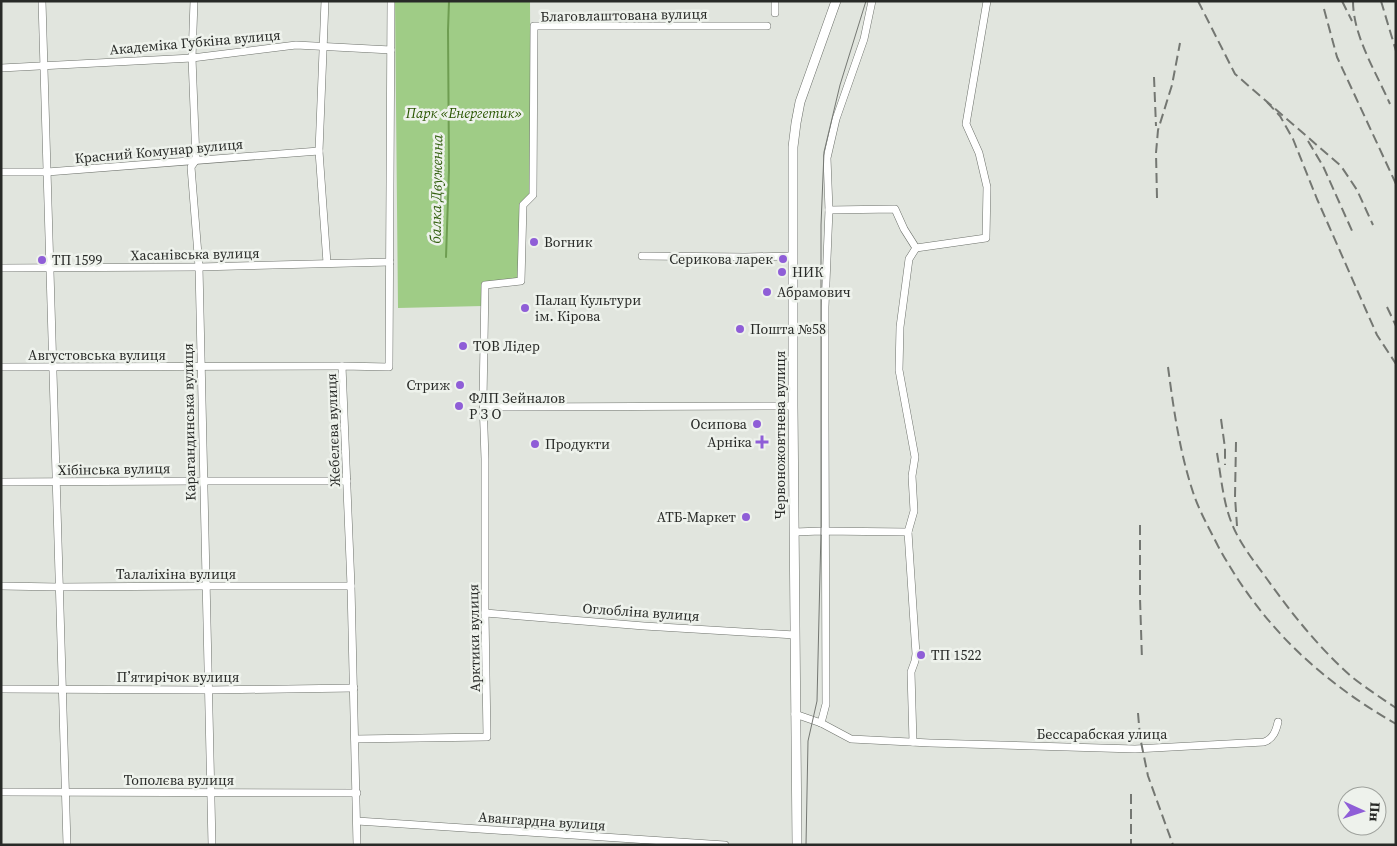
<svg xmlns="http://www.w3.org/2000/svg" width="1397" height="846" viewBox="0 0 1397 846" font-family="'Source Serif 4',serif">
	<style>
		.green { fill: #9fcc86 }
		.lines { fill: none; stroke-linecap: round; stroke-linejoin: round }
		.stream { stroke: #6e9d51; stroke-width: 2 }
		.minor-casing { stroke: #6d716b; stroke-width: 8 }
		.major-casing { stroke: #6d716b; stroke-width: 10 }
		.minor { stroke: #fff; stroke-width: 7 }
		.major { stroke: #fff; stroke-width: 9 }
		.tram { stroke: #747772; stroke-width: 1 }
		.rail { stroke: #747772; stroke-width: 2; stroke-dasharray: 10 5; stroke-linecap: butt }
		.poi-dot { fill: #8f5ed7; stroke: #eef2ec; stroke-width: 2 }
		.labels { text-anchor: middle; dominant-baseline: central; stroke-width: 5; stroke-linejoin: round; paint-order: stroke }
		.street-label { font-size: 14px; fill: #282a27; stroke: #eef2ec }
		.park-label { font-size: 14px; font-style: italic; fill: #295500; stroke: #eef2ec }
		.poi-label { font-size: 14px; fill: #282a27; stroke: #eef2ec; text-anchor: start }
		.water-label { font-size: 15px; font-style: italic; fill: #346111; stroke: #eef2ec }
	</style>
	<rect width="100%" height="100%" fill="#e1e5de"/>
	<path class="green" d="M395,1H530L531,194L521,204L519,280L483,283V306L398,308Z"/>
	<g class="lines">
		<path class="stream" d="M446,257L449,170L448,30L449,1"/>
		<defs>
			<g id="minor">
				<path d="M42,1L67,845"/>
				<path d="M194,1L192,58L196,160L191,167L199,267L212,845"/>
				<path d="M325,1L319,151L327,263"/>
				<path d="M775,13V1"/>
				<path d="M1,68L192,58L296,45L391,50"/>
				<path d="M1,172H47L319,151"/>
				<path d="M916,248L986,238L987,187L979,153L966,124L987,1"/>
				<path d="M642,256L745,257L793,256"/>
				<path d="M1,268L199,267L390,262"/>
				<path d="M1,367L342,366"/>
				<path d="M484,407L793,406"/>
				<path d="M1,482L203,481H347"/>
				<path d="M795,532L821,531L908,532L914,511L912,476L915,457L899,370L900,327L909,259L916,248L904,229L895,209L829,210"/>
				<path d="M908,532L916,654L915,661L911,672L913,742"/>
				<path d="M1,586L59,587L206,586H351"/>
				<path d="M485,613L644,626L795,635"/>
				<path d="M1,689L209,690L354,688"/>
				<path d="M795,714L821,723L851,739L930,743L1135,749L1264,742C1273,739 1276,731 1278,722"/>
				<path d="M821,723L826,704L825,421V307L829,210L827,158L836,119L864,39L872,1"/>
				<path d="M355,739L487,737L485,613V459L483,400L485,285L521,281L523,205L533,195L534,26H767"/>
				<path d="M1,792L357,793"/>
				<path d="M357,821L725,845"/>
				<path d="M357,845L351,586L342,366L389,367L391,1"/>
			</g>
			<path id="major" d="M797,845L793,406V147L796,123L800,102L836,1"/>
		</defs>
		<use href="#minor" class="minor-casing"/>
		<use href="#major" class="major-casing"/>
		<use href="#minor" class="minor"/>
		<use href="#major" class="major"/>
		<path class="tram" d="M806,845L808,741L817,701L821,531V225L824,152L840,85L866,1"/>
		<g class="rail">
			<path d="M1198,1L1235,74L1341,166L1357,190L1373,225"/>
			<path d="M1342,1L1352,21"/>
			<path d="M1353,1C1353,36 1376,72 1390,104"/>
			<path d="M1381,1L1396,51"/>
			<path d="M1324,9L1337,57L1396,184"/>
			<path d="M1154,77L1156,126"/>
			<path d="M1267,102L1280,116L1293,139L1317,199L1377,335L1396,364"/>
			<path d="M1308,141L1323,166L1353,233"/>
			<path d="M1157,198L1156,153L1158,130L1172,85L1180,43"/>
			<path d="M1387,307L1396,326"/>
			<path d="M1168,367C1174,412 1180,455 1195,498C1201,514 1210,530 1218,546C1261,625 1318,679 1396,724"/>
			<path d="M1221,419L1225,448V465"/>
			<path d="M1236,442L1235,497L1237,526"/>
			<path d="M1217,453C1221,476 1223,502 1232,524C1240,544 1254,561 1267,579C1292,614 1319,648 1352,677C1366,688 1381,698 1396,708"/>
			<path d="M1140,525V598L1142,660"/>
			<path d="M1138,713L1140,737L1148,776L1173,845"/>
			<path d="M1131,794V845"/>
		</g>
	</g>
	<g class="poi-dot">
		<circle cx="534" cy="242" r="5"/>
		<circle cx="783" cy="259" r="5"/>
		<circle cx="42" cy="260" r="5"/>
		<circle cx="782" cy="272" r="5"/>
		<circle cx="767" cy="292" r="5"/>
		<circle cx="525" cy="308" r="5"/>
		<circle cx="740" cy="329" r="5"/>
		<circle cx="463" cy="346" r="5"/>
		<circle cx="460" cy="385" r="5"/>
		<circle cx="459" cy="406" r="5"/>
		<circle cx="757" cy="424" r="5"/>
		<path d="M759.5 434.5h5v5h5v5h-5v5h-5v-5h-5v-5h5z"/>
		<circle cx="535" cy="444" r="5"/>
		<circle cx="746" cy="517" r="5"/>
		<circle cx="921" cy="655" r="5"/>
	</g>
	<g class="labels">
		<g class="street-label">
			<text transform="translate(624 15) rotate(-1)">Благовлаштована вулиця</text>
			<text transform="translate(195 42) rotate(-5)">Академіка Губкіна вулиця</text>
			<text transform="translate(159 151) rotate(-5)">Красний Комунар вулиця</text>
			<text transform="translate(195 254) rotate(-1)">Хасанівська вулиця</text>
			<text x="97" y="355">Августовська вулиця</text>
			<text transform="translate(189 422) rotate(-91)">Карагандинська вулиця</text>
			<text transform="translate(333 430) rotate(-92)">Жебелєва вулиця</text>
			<text transform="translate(780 435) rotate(-90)">Червоножовтнева вулиця</text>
			<text transform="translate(114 469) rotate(-1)">Хібінська вулиця</text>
			<text x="176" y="574">Талаліхіна вулиця</text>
			<text transform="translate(641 612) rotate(4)">Оглобліна вулиця</text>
			<text transform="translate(474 638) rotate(-91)">Арктики вулиця</text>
			<text x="178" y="677">П’ятирічок вулиця</text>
			<text x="1102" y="734">Бессарабская улица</text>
			<text x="179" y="780">Тополєва вулиця</text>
			<text transform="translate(542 821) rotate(4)">Авангардна вулиця</text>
		</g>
		<g class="park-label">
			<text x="464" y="113">Парк «Енергетик»</text>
		</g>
		<g class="poi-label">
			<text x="544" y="242">Вогник</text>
			<text x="773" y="259" text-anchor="end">Серикова ларек</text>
			<text x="52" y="260">ТП 1599</text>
			<text x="792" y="272">НИК</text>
			<text x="777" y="292">Абрамович</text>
			<text x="535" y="300">Палац Культури<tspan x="535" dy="16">ім. Кірова</tspan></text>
			<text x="750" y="329">Пошта №58</text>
			<text x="473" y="346">ТОВ Лідер</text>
			<text x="450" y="385" text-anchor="end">Стриж</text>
			<text x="469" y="398">ФЛП Зейналов<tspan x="469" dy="16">Р З О</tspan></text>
			<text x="747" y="424" text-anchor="end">Осипова</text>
			<text x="752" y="442" text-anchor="end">Арніка</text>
			<text x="545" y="444">Продукти</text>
			<text x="736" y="517" text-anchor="end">АТБ-Маркет</text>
			<text x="931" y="655">ТП 1522</text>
		</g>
		<g class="water-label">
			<text transform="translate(436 189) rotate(-89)">балка Двуженна</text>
		</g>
	</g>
	<rect width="1397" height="846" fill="none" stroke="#282a27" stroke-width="5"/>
	<g transform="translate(1362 811) rotate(93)"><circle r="24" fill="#eef2ec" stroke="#9fa29d"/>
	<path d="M0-4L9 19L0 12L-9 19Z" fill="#8f5ed7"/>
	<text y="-8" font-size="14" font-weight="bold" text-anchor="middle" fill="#282a27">Пн</text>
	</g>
</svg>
